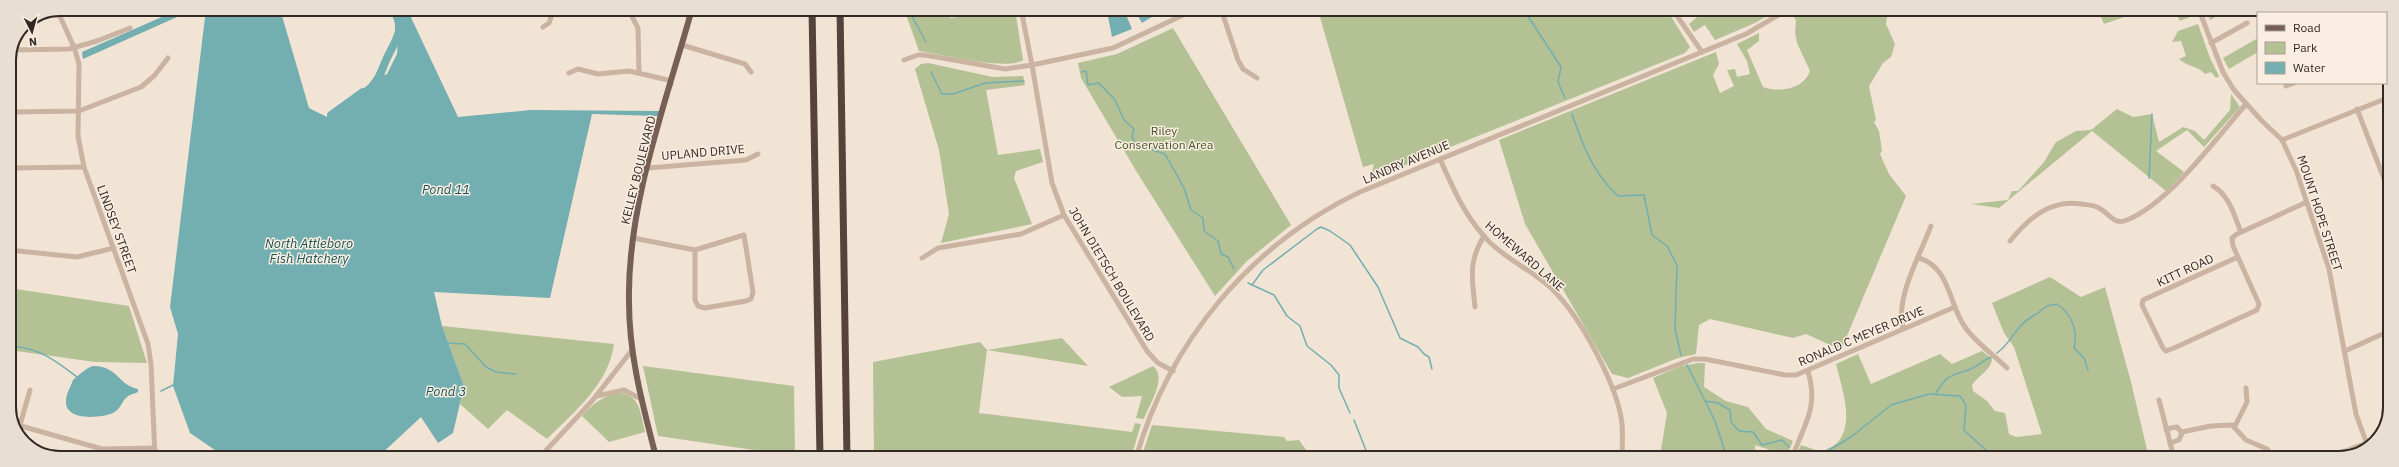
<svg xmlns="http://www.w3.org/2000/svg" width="2399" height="467" viewBox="0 0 2399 467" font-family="'IBM Plex Sans',sans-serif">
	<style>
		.green { fill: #b3c195 }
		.water { fill: #73aeb0 }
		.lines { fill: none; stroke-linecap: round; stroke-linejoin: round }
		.stream { stroke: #73aeb0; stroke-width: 1.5 }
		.river { stroke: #73aeb0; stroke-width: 8 }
		.minor { stroke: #cab3a1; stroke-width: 5 }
		.major { stroke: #765f54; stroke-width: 6 }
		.highway { stroke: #55423b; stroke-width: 7 }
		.labels { text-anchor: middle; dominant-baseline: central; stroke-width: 3; stroke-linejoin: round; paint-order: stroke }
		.park-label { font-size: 12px; fill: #435327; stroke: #f9eee1 }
		.street-label { font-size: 12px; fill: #332924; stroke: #f9eee1 }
		.water-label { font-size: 13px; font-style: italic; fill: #185356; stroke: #f9eee1 }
		.rim { fill: none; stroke: #332924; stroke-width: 2 }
	</style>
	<rect width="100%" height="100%" fill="#f2e4d5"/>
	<g class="green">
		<path d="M904,9H940L944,14L951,18L1015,9L1023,60C1006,71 941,54 919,51Z"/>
		<path d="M1318,10H1667L1690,47L1685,53L1373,178L1372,172L1374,164L1363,167Z"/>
		<path d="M1701,10H1716L1718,12L1777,10L1755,23L1715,40L1705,25L1694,32L1689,24L1703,12Z"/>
		<path d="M1799,10H1888L1886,24L1895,44L1891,57L1883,63L1869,86L1876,120L1874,122L1879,131L1882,151L1880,154L1889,174L1906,196L1841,350L1806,334L1793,338L1710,319L1699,325L1696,354L1678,358L1628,378L1612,374L1525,224L1499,140L1716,52L1719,64L1713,75L1720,93L1734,86L1727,70L1735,69L1737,77L1750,74L1747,61L1737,44L1759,33V41L1747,50L1763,87C1779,93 1804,89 1810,71L1797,43L1795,32L1796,21L1793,15Z"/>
		<path d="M2098,10H2145L2104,24Z"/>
		<path d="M2174,10H2193L2195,15L2180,21Z"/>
		<path d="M2212,10H2229L2210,20L2207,12Z"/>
		<path d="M2253,10H2349L2355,13H2258V19Z"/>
		<path d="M2198,24L2210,58L2219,76L2216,78L2211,72L2205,74C2199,66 2187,67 2179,59L2186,56L2181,41L2172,42L2178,31Z"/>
		<path d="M1173,28L1291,225L1247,261L1215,296L1138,174L1081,78L1078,63L1117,54Z"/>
		<path d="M2258,38V52L2229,69L2223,58Z"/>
		<path d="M928,63L993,77L1023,76L1025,85L986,90L998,155L1040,149L1043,162L1016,171L1014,178L1032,224L941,243L949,214L939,150L915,69L921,64Z"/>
		<path d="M2231,94L2240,107L2204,147L2187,130L2156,151L2184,172L2166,191L2092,131L1999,208L1971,204L2008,200L2012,191H2018L2044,162L2056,142L2076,131L2091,130L2117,109L2133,117L2152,114L2159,142L2183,127L2195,131L2204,140L2230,110Z"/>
		<path d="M2050,277L2081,297L2105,287L2131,382L2149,458H1795L1801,445L1822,452C1827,449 1834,446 1838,442C1855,421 1841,386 1836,364L1858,354L1871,384L1940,354L1952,364L1982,351L1992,359C1991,370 1978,376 1972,385L1973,391L1987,401L1995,411L2005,413L2009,434L2016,437L2042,434L2014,347L2004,333L1992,303Z"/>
		<path d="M9,288L129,306L147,363L95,362L9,350Z"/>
		<path d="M442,326L614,344C609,384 574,412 547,439L507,410L488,429L460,404L464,386Z"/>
		<path d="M1062,338L1088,366L987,350L979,413L1132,432L1135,423L1141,424L1131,458L874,457L873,362L980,342L987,350Z"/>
		<path d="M1699,363H1705L1704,387L1726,401L1748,407L1766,429L1793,441L1787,456L1755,445L1756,458H1642L1661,450L1667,413L1653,378L1681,366Z"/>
		<path d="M643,366L794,386L795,456L658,436Z"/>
		<path d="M1153,366C1168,378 1149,404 1144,419L1136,418L1142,396L1122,397L1109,387Z"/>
		<path d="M622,393C641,397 641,416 645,432L609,442L582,416C594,403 603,395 622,393Z"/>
		<path d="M1152,425L1284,437L1287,441L1299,440L1312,458H1141Z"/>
	</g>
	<g class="water">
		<path d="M180,9H195L83,59L82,52Z"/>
		<path d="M206,9H280L309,108L331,119L334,113L363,89L376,78L387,74L397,54L400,9H407L458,117L531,110L660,111L658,116L592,114L550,298L434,292L442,326L464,386L453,433L438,443L421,417L378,457H225L190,433L173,386L178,334L170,307Z"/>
		<path d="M1134,9H1158L1160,12L1142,23Z"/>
		<path d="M1124,10L1132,29L1112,37L1108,16Z"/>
		<path d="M93,366C118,366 118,385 138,389V392C134,394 130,394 127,397C121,402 121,409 113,413C101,418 64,422 66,400C66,394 71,386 73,380C79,375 86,368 93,366Z"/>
	</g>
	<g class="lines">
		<g class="stream">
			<path d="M908,9L926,42"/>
			<path d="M1524,10L1561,67L1558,82L1565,98"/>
			<path d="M931,72L942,94H953L985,83L1024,81"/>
			<path d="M1082,72L1086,71L1088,85L1099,83L1115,100L1124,120L1134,129L1132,136L1135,144L1165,154L1184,188L1191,210L1203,218L1204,231L1218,241L1221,254L1228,257L1234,269"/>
			<path d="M1572,114C1583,146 1593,173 1618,196L1644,195L1652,235L1667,246L1677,265L1675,329L1681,355"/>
			<path d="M2149,178L2152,114"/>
			<path d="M1248,283L1274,295L1287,316L1300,326L1307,346L1331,365L1339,375V388L1350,413"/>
			<path d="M1252,285L1263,270L1317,229L1321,227L1330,231L1350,245L1378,287L1400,338L1418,347L1424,354L1429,357L1432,369"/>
			<path d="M448,343L465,344L486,367L496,372L516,374"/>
			<path d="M9,346C40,348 53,359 77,377"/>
			<path d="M1997,353C2013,341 2014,327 2033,316C2045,310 2039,307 2057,304C2073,315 2078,332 2074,348L2084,358L2088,370"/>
			<path d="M1687,365L1715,421L1727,458"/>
			<path d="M161,391L175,384"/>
			<path d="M1936,393C1947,376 1947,377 1965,371C1974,369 1982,361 1991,357"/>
			<path d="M1705,401L1718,403L1730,410L1731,422L1739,431L1753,432L1762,445L1782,440L1789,447"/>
			<path d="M1354,420L1369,458"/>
			<path d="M1801,453L1805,456L1813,453L1819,456L1851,437L1891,405L1929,394L1960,396L1966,405L1964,430L1990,454V458"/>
		</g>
		<g class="river">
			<path d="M373,85C381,77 382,68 387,58C396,39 406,30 393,9"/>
			<path d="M339,123L331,120V115L363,92"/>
		</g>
		<g class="minor">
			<path d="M628,9L638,28L639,72"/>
			<path d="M1221,9L1238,60L1243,69L1257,78"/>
			<path d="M57,10L74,47L79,64L78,136L84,167L148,344L151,364L155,457"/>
			<path d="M1673,10L1702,52"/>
			<path d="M2199,10L2223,72L2234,90L2261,120L2282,140L2296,170L2329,269L2356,414L2368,447"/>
			<path d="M543,27L549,23L554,9"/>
			<path d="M2211,43L2247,23"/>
			<path d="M682,45L745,64L751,72"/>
			<path d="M2386,48H2387"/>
			<path d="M13,50L69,49L97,41L130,28"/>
			<path d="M904,60L918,55H925L1005,69L1032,65L1021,9"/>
			<path d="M569,73L578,69L598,74L629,71L668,80L671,84"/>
			<path d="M2286,86L2294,83"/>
			<path d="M2357,109L2390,194"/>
			<path d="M9,112L79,111L141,87L154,76L168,58"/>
			<path d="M2282,140L2390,97"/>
			<path d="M1440,159C1452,186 1463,212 1483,235C1501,257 1531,269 1552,289C1580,316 1618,386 1622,424C1623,435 1622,447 1622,458"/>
			<path d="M9,168L84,167"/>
			<path d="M648,168L746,160L758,154"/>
			<path d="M2213,186C2229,195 2234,215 2241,232"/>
			<path d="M633,238L695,250L744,235L753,292L751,299L746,301L705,308L698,306L695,300V250"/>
			<path d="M2010,241C2028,219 2050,199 2081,204C2087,205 2094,205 2099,208C2109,213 2114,226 2127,220C2169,203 2216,139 2246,104"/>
			<path d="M9,250L77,257L114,248"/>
			<path d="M2238,257L2143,300L2142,305L2163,348L2166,351L2174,348L2257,310L2259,304L2233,246L2232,238L2237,234L2307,202"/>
			<path d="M922,258L938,248L1021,234L1064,215"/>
			<path d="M1919,258C1950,267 1949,305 1965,327C1976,343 1994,355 2007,368"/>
			<path d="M1475,307C1472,278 1468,262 1484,236"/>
			<path d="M1903,328C1895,298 1920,255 1931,226"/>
			<path d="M2345,351L2389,331"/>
			<path d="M1173,371L1158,363L1147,351L1064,215L1052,183L1032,65L1113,48L1196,9"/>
			<path d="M1613,389L1693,359H1705L1785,375H1796L1955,307"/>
			<path d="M597,396L624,390L641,399"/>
			<path d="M2159,400L2174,458"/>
			<path d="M14,424L102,449L155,448"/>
			<path d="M20,425L30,390"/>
			<path d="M2235,426L2247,402L2246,388"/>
			<path d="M2166,429L2177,427L2182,433L2179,440L2170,443"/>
			<path d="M2182,432L2211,426L2232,425L2246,440L2267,449L2274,458"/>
			<path d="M540,457L592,401L632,350"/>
			<path d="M1136,458C1169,342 1251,244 1360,192L1746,34L1787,10"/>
			<path d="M1792,458C1804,424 1819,409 1808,371"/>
			<path d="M2328,458L2366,443"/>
		</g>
		<path class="major" d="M656,457C643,406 629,356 629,302C627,205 666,102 692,9"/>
		<g class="highway">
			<path d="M812,9L820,457"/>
			<path d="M840,9L847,457"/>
		</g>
	</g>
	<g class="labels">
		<g class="park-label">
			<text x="1164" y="130">Riley<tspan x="1164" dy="14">Conservation Area</tspan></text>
		</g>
		<g class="street-label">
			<text transform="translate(703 152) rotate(-5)">UPLAND DRIVE</text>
			<text transform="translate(1406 162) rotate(-23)">LANDRY AVENUE</text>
			<text transform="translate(638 170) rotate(-76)">KELLEY BOULEVARD</text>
			<text transform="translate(2320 213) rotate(72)">MOUNT HOPE STREET</text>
			<text transform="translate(117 229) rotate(70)">LINDSEY STREET</text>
			<text transform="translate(1525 256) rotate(41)">HOMEWARD LANE</text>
			<text transform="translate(2185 270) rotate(-25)">KITT ROAD</text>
			<text transform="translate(1112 274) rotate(59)">JOHN DIETSCH BOULEVARD</text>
			<text transform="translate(1861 336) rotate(-23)">RONALD C MEYER DRIVE</text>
		</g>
		<g class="water-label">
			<text x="446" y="189">Pond 11</text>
			<text x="309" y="243">North Attleboro<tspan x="309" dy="15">Fish Hatchery</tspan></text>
			<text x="446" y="391">Pond 3</text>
		</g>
	</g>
	<path d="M0 0H2399V467H0ZM60 16H2339A44 44 0 0 1 2383 60V407A44 44 0 0 1 2339 451H60A44 44 0 0 1 16 407V60A44 44 0 0 1 60 16Z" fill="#e9ded2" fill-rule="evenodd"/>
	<path class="rim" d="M60 16H2339A44 44 0 0 1 2383 60V407A44 44 0 0 1 2339 451H60A44 44 0 0 1 16 407V60A44 44 0 0 1 60 16Z"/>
	<rect x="2257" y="12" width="130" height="72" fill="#f9eee1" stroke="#aa9f95"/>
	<rect x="2265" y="25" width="20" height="6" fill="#765f54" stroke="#aa9f95"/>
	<text x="2293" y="32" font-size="12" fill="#332924">Road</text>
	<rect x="2265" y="42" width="20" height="12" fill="#b3c195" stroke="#aa9f95"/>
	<text x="2293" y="52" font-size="12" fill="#332924">Park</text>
	<rect x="2265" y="62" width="20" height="12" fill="#73aeb0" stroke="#aa9f95"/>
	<text x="2293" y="72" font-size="12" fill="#332924">Water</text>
	<g transform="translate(32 32) rotate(174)" stroke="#f9eee1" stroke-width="3" paint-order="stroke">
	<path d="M0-3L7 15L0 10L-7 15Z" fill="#332924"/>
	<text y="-6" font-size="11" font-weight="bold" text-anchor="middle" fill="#332924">N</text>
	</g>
</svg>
